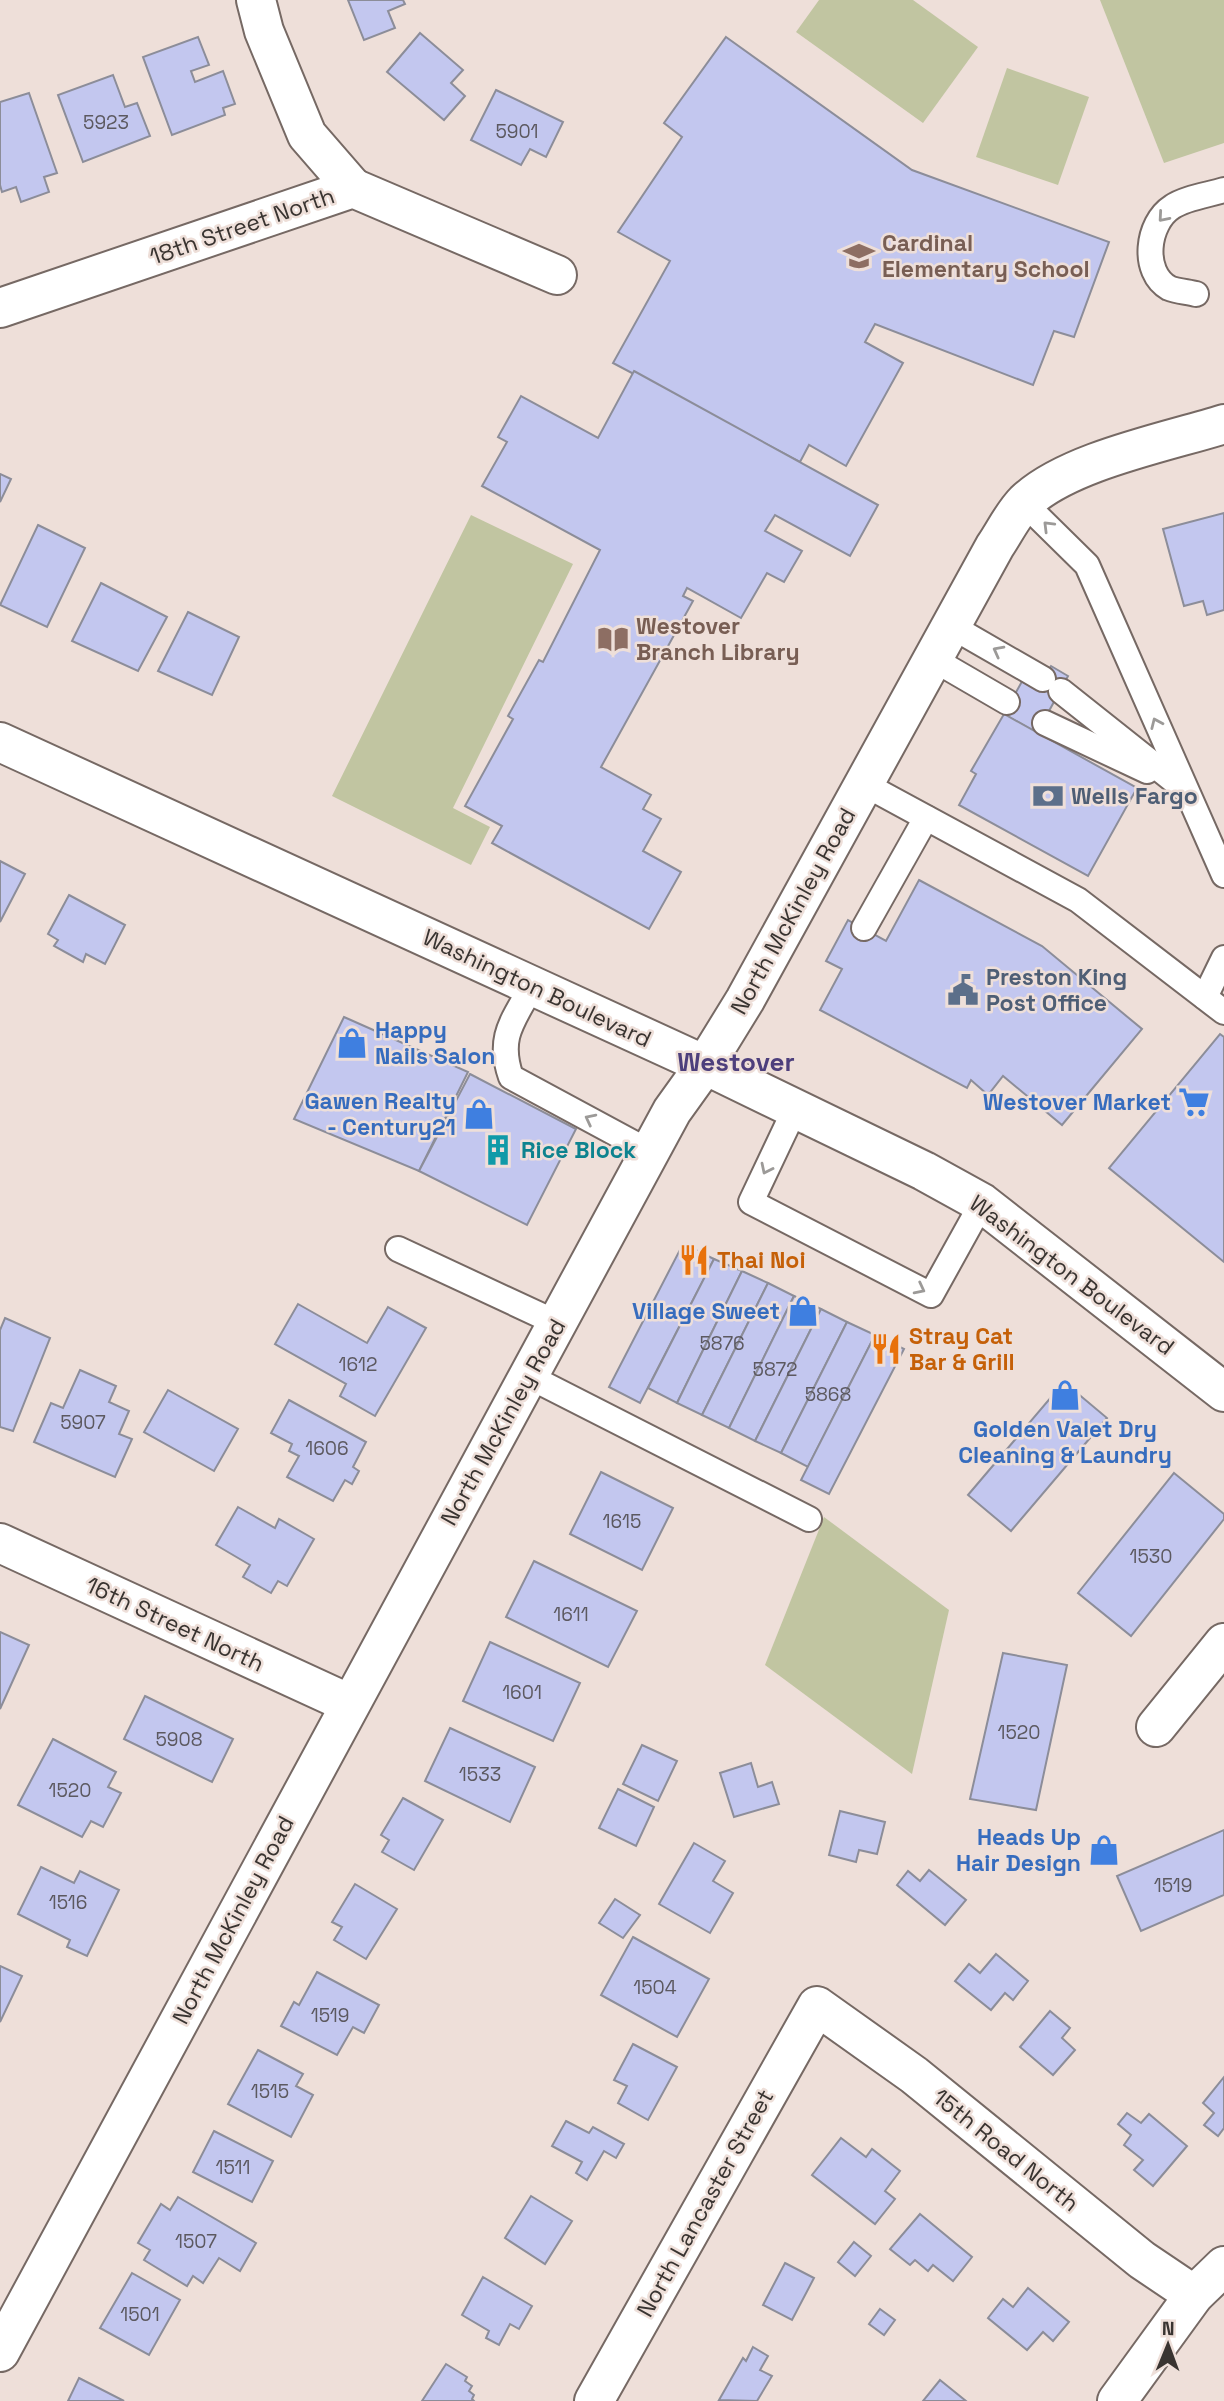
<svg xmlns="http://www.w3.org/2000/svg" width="1224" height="2401" viewBox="0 0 1224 2401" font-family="'Space Grotesk',sans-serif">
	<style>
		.grass { fill: #c1c5a1 }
		.building { fill: #c3c7ef; stroke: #8c8d99; stroke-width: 2 }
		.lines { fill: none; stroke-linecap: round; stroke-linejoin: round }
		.service-casing { stroke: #766964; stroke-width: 28 }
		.minor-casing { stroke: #766964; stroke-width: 42 }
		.secondary-casing { stroke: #766964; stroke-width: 42 }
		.service { stroke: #fff; stroke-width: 24 }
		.minor { stroke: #fff; stroke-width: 38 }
		.secondary { stroke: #fff; stroke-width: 38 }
		.oneway { stroke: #9c9a98 }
		.labels { text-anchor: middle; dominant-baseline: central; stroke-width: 5; stroke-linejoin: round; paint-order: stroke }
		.number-label { font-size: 19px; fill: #5c5960 }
		.street-label { font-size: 23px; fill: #393431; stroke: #eedfd9 }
		.education-label { font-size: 23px; font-weight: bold; fill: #785e54; stroke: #eedfd9; text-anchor: start }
		.service-label { font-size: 23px; font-weight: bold; fill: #4e5e75; stroke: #eedfd9; text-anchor: start }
		.shop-label { font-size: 23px; font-weight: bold; fill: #366cbe; stroke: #eedfd9; text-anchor: end }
		.culture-label { font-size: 23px; font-weight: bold; fill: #0d838f; stroke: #eedfd9; text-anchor: start }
		.food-label { font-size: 23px; font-weight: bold; fill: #c56008; stroke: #eedfd9; text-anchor: start }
		.quarter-label { font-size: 26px; font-weight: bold; fill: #4d3f7c; stroke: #eedfd9 }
	</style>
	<rect width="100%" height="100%" fill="#eedfd9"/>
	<g class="grass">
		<path d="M819,0H913L978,47L923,123L796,32Z"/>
		<path d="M1100,0H1224V143L1164,163Z"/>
		<path d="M1007,68L1089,97L1058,185L976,157Z"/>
		<path d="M471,515L573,564L453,808L490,827L471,865L332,796Z"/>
		<path d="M824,1517L949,1610L912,1774L765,1665Z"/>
	</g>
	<g class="building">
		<path d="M348,0H403L405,4L388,11L395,28L364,40Z"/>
		<path d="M420,33L463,70L451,83L465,96L444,120L387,72Z"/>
		<path d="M198,37L209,65L191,71L195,82L223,71L235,104L223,108L225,115L172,135L143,57Z"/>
		<path d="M726,37L912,170L1109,242L1074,337L1054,331L1033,385L875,324L865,342L903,363L846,466L809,445L800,462L613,363L670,261L618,232L682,137L664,123Z"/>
		<path d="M113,75L125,107L137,103L150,136L83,162L58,95Z"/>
		<path d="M496,90L563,122L546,157L530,149L521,165L471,140Z"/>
		<path d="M29,93L57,173L44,177L49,192L21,202L16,187L2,192L0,185V102Z"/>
		<path d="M634,371L878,505L850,556L775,515L765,531L802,551L784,582L767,573L741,618L687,588L683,596L693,601L601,767L651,795L643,809L661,819L643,851L681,872L649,929L492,843L502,826L465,806L513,719L508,716L539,660L543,662L600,550L482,486L507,442L498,437L521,396L598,438Z"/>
		<path d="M0,474L11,479L0,502Z"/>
		<path d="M1224,513V610L1207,615L1203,601L1184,606L1163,529Z"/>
		<path d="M38,525L85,548L47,627L0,605Z"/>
		<path d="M101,583L167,617L138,671L72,641Z"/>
		<path d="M188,612L239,637L212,695L158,671Z"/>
		<path d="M1051,666L1068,676L1037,733L1004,714L1025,676L1040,685Z"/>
		<path d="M1004,714L1137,788L1088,876L959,805L976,774L971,771Z"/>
		<path d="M0,861L25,874L0,922Z"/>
		<path d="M919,880L1042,946L1142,1029L1062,1125L1003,1076L988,1095L971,1080L967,1088L820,1010L842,969L826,961L848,920L886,941Z"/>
		<path d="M69,895L125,925L105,964L86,954L83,962L54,946L58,940L48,934Z"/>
		<path d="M344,1017L468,1072L419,1171L294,1119Z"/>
		<path d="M1220,1034L1224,1037V1262L1109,1168Z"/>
		<path d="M470,1074L576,1129L527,1225L419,1171Z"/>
		<path d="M683,1244L714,1259L640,1403L609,1387Z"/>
		<path d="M714,1259L742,1271L677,1403L648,1388Z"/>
		<path d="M742,1271L768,1283L702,1415L677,1403Z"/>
		<path d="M768,1283L794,1296L729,1428L702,1415Z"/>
		<path d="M794,1296L821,1309L755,1441L729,1428Z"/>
		<path d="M298,1304L367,1343L388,1307L426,1328L375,1416L340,1396L346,1384L275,1344Z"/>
		<path d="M821,1309L847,1322L781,1453L755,1441Z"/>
		<path d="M5,1318L50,1338L13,1431L0,1427V1330Z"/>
		<path d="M847,1322L875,1335L808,1467L781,1453Z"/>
		<path d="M875,1335L904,1349L829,1494L801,1480Z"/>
		<path d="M80,1370L116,1386L109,1402L129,1411L119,1434L132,1439L115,1477L34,1442L51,1403L63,1408Z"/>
		<path d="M1064,1382L1107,1418L1011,1531L968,1495Z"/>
		<path d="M168,1390L238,1429L214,1471L144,1432Z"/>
		<path d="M289,1400L366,1442L353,1467L359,1471L352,1484L345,1480L333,1501L287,1477L299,1456L289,1451L292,1444L271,1433Z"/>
		<path d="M601,1472L673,1508L642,1570L570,1534Z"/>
		<path d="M1174,1473L1224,1514V1519L1131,1636L1078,1593Z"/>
		<path d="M238,1507L275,1528L279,1519L314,1539L287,1586L278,1581L271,1593L243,1577L250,1565L216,1545Z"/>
		<path d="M534,1561L637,1611L608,1667L506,1617Z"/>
		<path d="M0,1632L29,1645L0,1709Z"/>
		<path d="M490,1642L580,1683L553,1741L463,1701Z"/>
		<path d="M1003,1653L1067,1665L1036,1810L970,1799Z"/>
		<path d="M145,1696L233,1739L212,1782L124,1739Z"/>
		<path d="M450,1728L535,1767L510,1822L425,1781Z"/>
		<path d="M53,1739L116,1772L108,1787L121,1793L103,1827L91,1821L82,1837L18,1805Z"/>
		<path d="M642,1745L677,1761L658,1801L623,1784Z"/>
		<path d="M751,1763L758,1787L772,1782L779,1804L734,1817L720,1773Z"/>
		<path d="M618,1789L654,1807L636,1846L599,1828Z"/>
		<path d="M403,1798L443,1820L414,1870L382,1852L389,1840L381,1835Z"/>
		<path d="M840,1811L885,1822L877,1854L859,1850L856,1862L829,1855Z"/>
		<path d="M1224,1830V1895L1141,1931L1117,1876Z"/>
		<path d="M694,1843L725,1861L713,1881L733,1893L710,1933L659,1904Z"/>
		<path d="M41,1867L74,1883L80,1871L119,1890L87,1956L67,1947L70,1940L18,1914Z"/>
		<path d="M929,1870L966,1900L945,1925L897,1885L908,1871L920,1881Z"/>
		<path d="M355,1884L397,1909L366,1959L334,1940L342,1927L332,1922Z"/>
		<path d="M615,1899L640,1915L623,1938L599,1923Z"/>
		<path d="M633,1937L709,1979L677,2037L601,1995Z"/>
		<path d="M996,1954L1028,1981L1013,2000L1005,1993L991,2010L955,1981L969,1964L980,1973Z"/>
		<path d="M0,1966L22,1976L0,2022Z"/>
		<path d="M317,1972L379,2005L364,2033L353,2027L337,2055L281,2026L294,2002L299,2005Z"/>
		<path d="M1050,2011L1070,2028L1062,2038L1075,2050L1053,2075L1020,2047Z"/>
		<path d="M633,2044L677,2067L648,2120L618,2103L627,2086L614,2080Z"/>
		<path d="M258,2050L303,2074L296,2086L313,2095L291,2137L228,2104Z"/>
		<path d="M1224,2077V2128L1218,2136L1204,2125L1214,2113L1203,2103Z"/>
		<path d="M1127,2113L1141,2123L1149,2114L1187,2146L1153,2186L1134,2170L1143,2160L1124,2145L1131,2135L1118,2124Z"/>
		<path d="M566,2121L589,2133L593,2127L624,2144L616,2158L604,2151L587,2180L576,2173L582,2162L552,2146Z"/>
		<path d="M214,2131L273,2161L252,2202L193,2172Z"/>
		<path d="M841,2138L866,2157L872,2149L900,2171L885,2191L895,2199L875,2224L812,2175Z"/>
		<path d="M531,2196L572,2221L545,2264L505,2238Z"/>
		<path d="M178,2197L256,2243L240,2271L219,2258L203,2283L193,2276L187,2286L144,2260L150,2250L138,2243L161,2204L170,2210Z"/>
		<path d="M920,2214L972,2257L953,2281L933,2265L928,2271L915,2260L910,2265L890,2249Z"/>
		<path d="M854,2242L871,2256L855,2276L838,2262Z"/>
		<path d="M785,2263L814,2278L792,2320L763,2305Z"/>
		<path d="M132,2273L180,2300L149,2355L100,2328Z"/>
		<path d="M483,2277L532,2306L519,2329L510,2324L499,2345L486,2338L489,2331L462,2315Z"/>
		<path d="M1028,2288L1069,2322L1053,2341L1043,2332L1027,2350L988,2318L1003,2299L1013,2307Z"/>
		<path d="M880,2309L895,2320L884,2335L869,2324Z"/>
		<path d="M753,2347L768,2356L760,2370L772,2376L757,2401L719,2400L743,2358L746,2361Z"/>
		<path d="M446,2364L467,2377L465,2381L472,2386L469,2391L474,2395L472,2399L474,2401H422Z"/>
		<path d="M79,2378L124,2401H68Z"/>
		<path d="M940,2380L966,2401H923Z"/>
	</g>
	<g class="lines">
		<defs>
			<g id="service">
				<path d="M1196,294C1188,292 1176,291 1169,288C1141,272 1147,223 1172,207C1185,198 1208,195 1224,190"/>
				<path d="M1024,503L1087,565L1224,875"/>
				<path d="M951,626L1043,679"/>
				<path d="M933,659L1007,702"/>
				<path d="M1061,691L1182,787"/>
				<path d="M1045,723L1147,771"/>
				<path d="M864,784L1078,900L1224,1012"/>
				<path d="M864,928L926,818"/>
				<path d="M532,986C513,1021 497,1037 511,1077L650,1152"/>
				<path d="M1205,997L1224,958"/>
				<path d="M796,1107L751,1202L931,1295L982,1203"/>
				<path d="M398,1249L557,1323"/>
				<path d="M528,1376L809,1519"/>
			</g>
			<g id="minor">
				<path d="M256,0L264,31L307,135L353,188"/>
				<path d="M0,308L353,188L557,275"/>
				<path d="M0,1543L350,1704"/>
				<path d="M1156,1727L1224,1643"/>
				<path d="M0,2352L672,1111L705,1065L745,1000L995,546C1004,533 1013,514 1025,502C1068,461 1167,442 1224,424"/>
				<path d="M594,2401L817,2006L914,2075L1142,2260L1194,2295"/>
				<path d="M1117,2401L1194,2295L1224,2266"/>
			</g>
			<path id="secondary" d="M0,742L705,1065L924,1171L982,1203L1224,1392"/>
		</defs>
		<use href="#service" class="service-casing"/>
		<use href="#minor" class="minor-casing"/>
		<use href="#secondary" class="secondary-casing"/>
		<use href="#service" class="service"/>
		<use href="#minor" class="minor"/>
		<use href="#secondary" class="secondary"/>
	</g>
	<defs><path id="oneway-chevron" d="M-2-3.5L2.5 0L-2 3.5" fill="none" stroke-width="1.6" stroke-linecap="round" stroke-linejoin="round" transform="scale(1.75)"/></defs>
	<g class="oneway">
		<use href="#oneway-chevron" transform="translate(1163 217) rotate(131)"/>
		<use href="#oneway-chevron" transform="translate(1048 526) rotate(-135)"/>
		<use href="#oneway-chevron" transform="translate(998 651) rotate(-152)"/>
		<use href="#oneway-chevron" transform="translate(1156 723) rotate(-114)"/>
		<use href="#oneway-chevron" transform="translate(590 1119) rotate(-153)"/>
		<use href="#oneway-chevron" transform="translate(766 1169) rotate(116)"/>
		<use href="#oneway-chevron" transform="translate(920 1289) rotate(27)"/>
	</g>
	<defs>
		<symbol id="school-bare" viewBox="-9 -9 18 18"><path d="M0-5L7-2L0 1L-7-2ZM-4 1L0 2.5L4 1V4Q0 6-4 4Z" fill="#8d6e63" stroke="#eedfd9" stroke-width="2.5" paint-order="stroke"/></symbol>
		<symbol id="library-bare" viewBox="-9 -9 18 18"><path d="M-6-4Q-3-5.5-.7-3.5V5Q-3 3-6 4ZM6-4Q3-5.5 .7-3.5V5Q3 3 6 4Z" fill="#8d6e63" stroke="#eedfd9" stroke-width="2.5" paint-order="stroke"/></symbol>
		<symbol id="bank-bare" viewBox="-9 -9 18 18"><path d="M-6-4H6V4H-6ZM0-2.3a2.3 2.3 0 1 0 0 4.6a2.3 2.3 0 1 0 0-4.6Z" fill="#5c6f8a" stroke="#eedfd9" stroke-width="2.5" paint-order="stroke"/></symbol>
		<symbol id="civic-bare" viewBox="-9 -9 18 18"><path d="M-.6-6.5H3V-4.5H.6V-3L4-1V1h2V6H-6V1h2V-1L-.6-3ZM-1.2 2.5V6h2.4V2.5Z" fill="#5c6f8a" stroke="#eedfd9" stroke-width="2.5" paint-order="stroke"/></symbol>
		<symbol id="shop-bare" viewBox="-9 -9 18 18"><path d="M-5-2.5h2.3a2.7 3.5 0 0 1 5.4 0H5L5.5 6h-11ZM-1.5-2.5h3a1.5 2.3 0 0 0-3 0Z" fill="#3f7fe0" stroke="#eedfd9" stroke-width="2.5" paint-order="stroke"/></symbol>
		<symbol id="supermarket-bare" viewBox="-9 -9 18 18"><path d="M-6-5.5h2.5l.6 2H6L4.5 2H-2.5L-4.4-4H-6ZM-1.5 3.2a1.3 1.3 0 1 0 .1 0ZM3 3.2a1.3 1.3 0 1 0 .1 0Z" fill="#3f7fe0" stroke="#eedfd9" stroke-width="2.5" paint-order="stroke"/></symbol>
		<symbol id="building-bare" viewBox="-9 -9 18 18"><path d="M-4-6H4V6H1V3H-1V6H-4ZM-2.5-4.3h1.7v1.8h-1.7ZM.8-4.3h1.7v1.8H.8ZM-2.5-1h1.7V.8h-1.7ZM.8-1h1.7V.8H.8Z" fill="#0f9aa8" stroke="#eedfd9" stroke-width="2.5" paint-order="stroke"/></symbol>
		<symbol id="restaurant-bare" viewBox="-9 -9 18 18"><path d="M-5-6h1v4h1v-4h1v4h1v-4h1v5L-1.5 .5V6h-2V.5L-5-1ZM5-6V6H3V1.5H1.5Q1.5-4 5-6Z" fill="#e8710a" stroke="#eedfd9" stroke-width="2.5" paint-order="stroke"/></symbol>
	</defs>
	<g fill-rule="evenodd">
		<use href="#school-bare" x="837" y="234" width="44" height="44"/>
		<use href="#library-bare" x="591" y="617" width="44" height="44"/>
		<use href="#bank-bare" x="1026" y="774" width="44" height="44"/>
		<use href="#civic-bare" x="941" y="968" width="44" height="44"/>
		<use href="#shop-bare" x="330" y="1021" width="44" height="44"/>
		<use href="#supermarket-bare" x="1172" y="1080" width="44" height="44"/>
		<use href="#shop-bare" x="457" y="1092" width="44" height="44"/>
		<use href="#building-bare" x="476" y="1128" width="44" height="44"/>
		<use href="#restaurant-bare" x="672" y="1238" width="44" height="44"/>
		<use href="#shop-bare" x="781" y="1289" width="44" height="44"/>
		<use href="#restaurant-bare" x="864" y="1327" width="44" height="44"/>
		<use href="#shop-bare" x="1043" y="1373" width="44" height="44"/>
		<use href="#shop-bare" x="1082" y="1828" width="44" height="44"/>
	</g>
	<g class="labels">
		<g class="number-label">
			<text x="106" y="122">5923</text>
			<text x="517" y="131">5901</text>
			<text x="722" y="1343">5876</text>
			<text x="358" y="1364">1612</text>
			<text x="775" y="1369">5872</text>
			<text x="828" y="1394">5868</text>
			<text x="83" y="1422">5907</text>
			<text x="327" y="1448">1606</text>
			<text x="622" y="1521">1615</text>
			<text x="1151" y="1556">1530</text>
			<text x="571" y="1614">1611</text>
			<text x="522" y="1692">1601</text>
			<text x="1019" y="1732">1520</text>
			<text x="179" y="1739">5908</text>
			<text x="480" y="1774">1533</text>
			<text x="70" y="1790">1520</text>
			<text x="1173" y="1885">1519</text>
			<text x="68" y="1902">1516</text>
			<text x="655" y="1987">1504</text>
			<text x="330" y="2015">1519</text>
			<text x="270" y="2091">1515</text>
			<text x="233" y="2167">1511</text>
			<text x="196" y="2241">1507</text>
			<text x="140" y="2314">1501</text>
		</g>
		<g class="street-label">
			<text transform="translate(242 226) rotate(-19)">18th Street North</text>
			<text transform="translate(793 911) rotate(-61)">North McKinley Road</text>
			<text transform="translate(537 988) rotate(25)">Washington Boulevard</text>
			<text transform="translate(1072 1275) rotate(37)">Washington Boulevard</text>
			<text transform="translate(503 1422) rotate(-61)">North McKinley Road</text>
			<text transform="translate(175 1624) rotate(25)">16th Street North</text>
			<text transform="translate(233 1920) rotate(-62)">North McKinley Road</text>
			<text transform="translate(1006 2150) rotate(39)">15th Road North</text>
			<text transform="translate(705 2203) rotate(-61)">North Lancaster Street</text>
		</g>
		<g class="education-label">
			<text x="882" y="243">Cardinal<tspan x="882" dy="26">Elementary School</tspan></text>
			<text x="636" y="626">Westover<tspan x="636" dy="26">Branch Library</tspan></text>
		</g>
		<g class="service-label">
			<text x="1071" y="796">Wells Fargo</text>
			<text x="986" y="977">Preston King<tspan x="986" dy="26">Post Office</tspan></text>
		</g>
		<g class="shop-label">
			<text x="375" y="1030" text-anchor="start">Happy<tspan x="375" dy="26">Nails Salon</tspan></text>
			<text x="456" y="1101">Gawen Realty<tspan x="456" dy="26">- Century21</tspan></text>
			<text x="1171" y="1102">Westover Market</text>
			<text x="780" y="1311">Village Sweet</text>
			<text x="1065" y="1429" text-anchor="middle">Golden Valet Dry<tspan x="1065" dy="26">Cleaning &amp; Laundry</tspan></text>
			<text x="1081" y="1837">Heads Up<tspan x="1081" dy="26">Hair Design</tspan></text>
		</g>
		<g class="culture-label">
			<text x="521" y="1150">Rice Block</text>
		</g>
		<g class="food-label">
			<text x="717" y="1260">Thai Noi</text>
			<text x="909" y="1336">Stray Cat<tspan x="909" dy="26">Bar &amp; Grill</tspan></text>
		</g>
		<g class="quarter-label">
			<text x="736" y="1062">Westover</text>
		</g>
	</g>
	<g transform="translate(1168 2345) rotate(1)" stroke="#eedfd9" stroke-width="5" paint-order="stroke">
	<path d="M0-5L12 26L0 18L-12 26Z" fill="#393431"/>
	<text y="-10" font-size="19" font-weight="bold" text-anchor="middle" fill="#393431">N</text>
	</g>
</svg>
